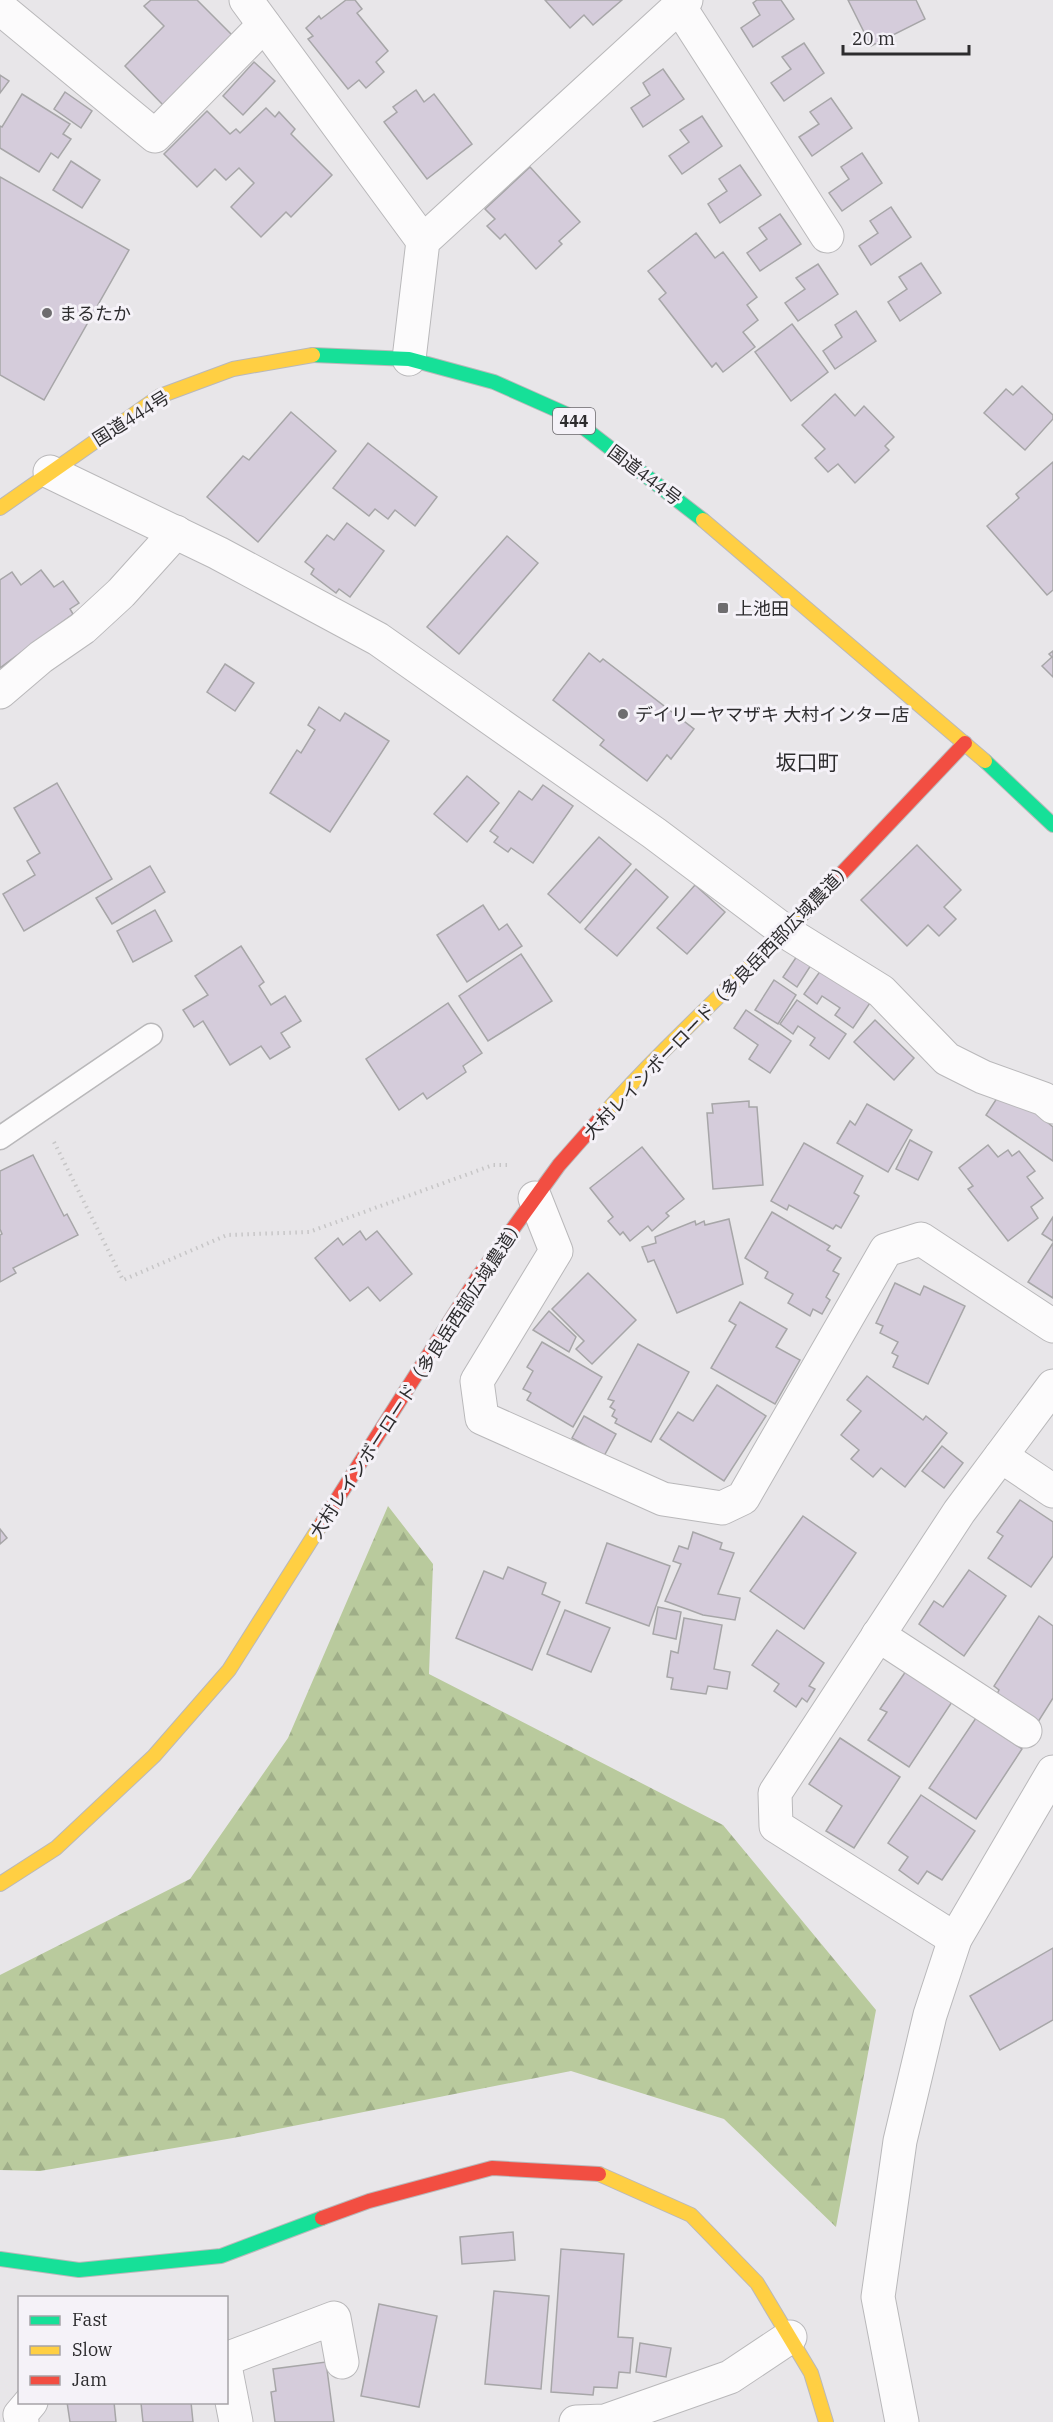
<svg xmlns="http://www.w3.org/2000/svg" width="1053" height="2422" viewBox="0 0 1053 2422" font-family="'IBM Plex Serif','Noto Sans JP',serif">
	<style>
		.forest { fill: url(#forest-firs) }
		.building { fill: #d5ccdb; stroke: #a7a6a8; stroke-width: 1.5 }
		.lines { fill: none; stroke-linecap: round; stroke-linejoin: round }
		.lane-casing { stroke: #b9b8ba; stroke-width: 25 }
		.street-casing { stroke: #b9b8ba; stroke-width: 35 }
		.fast-casing { stroke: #b9b8ba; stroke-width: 16 }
		.slow-casing { stroke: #b9b8ba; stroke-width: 16 }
		.jam-casing { stroke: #b9b8ba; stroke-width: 16 }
		.path { stroke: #c7c6c7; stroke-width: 4; stroke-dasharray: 1.5 4.5; stroke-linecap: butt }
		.lane { stroke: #fcfbfc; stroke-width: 22 }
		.street { stroke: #fcfbfc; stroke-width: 33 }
		.fast { stroke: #16e098; stroke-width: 14 }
		.slow { stroke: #ffcf43; stroke-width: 14 }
		.jam { stroke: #f24e42; stroke-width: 14 }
		.poi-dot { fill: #6e6d6f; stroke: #f5f2f8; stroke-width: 2 }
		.labels { text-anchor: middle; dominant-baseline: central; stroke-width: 6; stroke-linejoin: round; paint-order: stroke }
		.shield { fill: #f5f2f8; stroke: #69676b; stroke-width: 1.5 }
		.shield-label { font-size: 16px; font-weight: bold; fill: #2d2c2e }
		.poi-label { font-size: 18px; fill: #2d2c2e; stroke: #f5f2f8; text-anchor: start }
		.street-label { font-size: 18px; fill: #2d2c2e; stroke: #f5f2f8 }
		.quarter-label { font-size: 21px; fill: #2d2c2e; stroke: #f5f2f8 }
	</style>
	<defs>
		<pattern id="forest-firs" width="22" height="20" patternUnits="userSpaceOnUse" patternTransform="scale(1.5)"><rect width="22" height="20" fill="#b9ca9d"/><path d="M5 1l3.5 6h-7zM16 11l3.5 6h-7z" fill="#9fae88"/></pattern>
	</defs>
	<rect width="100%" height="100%" fill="#e8e6e9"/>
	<path class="forest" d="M388,1506L433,1564L429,1674L723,1825L876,2010L836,2227L724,2119L571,2071L233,2138L40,2171L0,2170V1975L190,1879L288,1738Z"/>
	<g class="building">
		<path d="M151,0H197L232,35L163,105L125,66L164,26L144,6Z"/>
		<path d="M346,0H355L362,9L357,13L388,51L376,62L384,72L366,88L359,80L348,89L308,39L313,36L306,28L319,16L321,19Z"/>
		<path d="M545,0H622L593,25L584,15L570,28Z"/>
		<path d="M757,0H781L794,19L753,47L741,28L760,15L753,3Z"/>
		<path d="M848,0H916L925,19L871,46Z"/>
		<path d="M804,43L824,73L784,101L771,83L791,69L782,57Z"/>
		<path d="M254,62L275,81L243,115L223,96Z"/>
		<path d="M663,69L684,99L643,127L631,108L650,95L643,83Z"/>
		<path d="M0,75L9,81L0,93Z"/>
		<path d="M416,90L424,102L434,94L472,144L427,179L384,122L397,112L393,107Z"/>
		<path d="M65,92L92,111L81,128L54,109Z"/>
		<path d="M22,94L70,124L63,134L71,139L58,158L51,153L39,172L0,148V126L2,127Z"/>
		<path d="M831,98L852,128L812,156L799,137L819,124L810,112Z"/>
		<path d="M266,108L275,117L279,112L295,129L291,134L332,175L291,217L286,212L261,237L231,207L254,183L239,168L226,180L215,169L197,187L164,154L207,111L230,134L236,129L240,133Z"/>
		<path d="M702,116L722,146L682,174L669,156L689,142L680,130Z"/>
		<path d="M862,153L882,183L842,211L829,193L849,179L841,167Z"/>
		<path d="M71,161L100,180L82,208L53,190Z"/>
		<path d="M740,165L761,195L720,223L708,204L727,191L719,179Z"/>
		<path d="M530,167L580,222L559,241L562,244L536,269L505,234L500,239L487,226L495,219L485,209Z"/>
		<path d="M0,177L129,250L44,400L0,375Z"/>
		<path d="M891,207L911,237L871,265L859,246L878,233L870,221Z"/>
		<path d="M780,214L801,244L760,271L747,253L767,239L759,228Z"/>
		<path d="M696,233L715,258L723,252L757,297L747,305L758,320L743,332L755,347L723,372L716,363L712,367L659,299L666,293L648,271Z"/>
		<path d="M921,263L941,293L900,321L888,302L907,289L899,277Z"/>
		<path d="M818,264L838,294L798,321L785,303L805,289L796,278Z"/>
		<path d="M856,311L876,341L835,369L823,351L842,337L835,325Z"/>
		<path d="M792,324L828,372L791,401L755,352Z"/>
		<path d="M1022,386L1053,415V419L1025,450L984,413L1006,389L1013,395Z"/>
		<path d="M835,394L855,416L864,406L894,437L885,446L889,450L855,483L838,464L828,472L815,458L825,449L802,425Z"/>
		<path d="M291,412L336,451L258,542L207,497L243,456L249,460Z"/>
		<path d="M368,443L437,497L415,526L395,510L388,519L375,509L369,516L333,488Z"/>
		<path d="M1053,462V590L1047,595L987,526L1019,498L1016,494Z"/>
		<path d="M347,523L384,551L350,597L339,589L336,593L311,574L314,569L305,562L327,535L334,540Z"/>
		<path d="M507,536L538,563L459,654L427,627Z"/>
		<path d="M41,570L54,587L63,581L79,603L70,609L73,614L0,668V580L12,572L21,585Z"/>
		<path d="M1053,651V677L1042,666L1052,657L1049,654Z"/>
		<path d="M589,653L600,662L603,659L694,729L671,759L667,755L647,781L600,745L604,740L553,700Z"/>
		<path d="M225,664L254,683L235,711L207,692Z"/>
		<path d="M319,707L340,721L345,713L389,741L330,832L270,793L297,750L301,753L315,730L308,725Z"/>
		<path d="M467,776L499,803L467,842L434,814Z"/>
		<path d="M57,783L112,879L24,931L3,894L35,875L27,861L40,853L14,808Z"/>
		<path d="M543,785L573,806L533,863L511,848L508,852L494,842L498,837L490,831L519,791L532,800Z"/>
		<path d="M599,837L631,864L580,923L548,894Z"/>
		<path d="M917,845L961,890L944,907L956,919L939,936L928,925L907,946L861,900Z"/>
		<path d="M150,866L165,892L112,924L96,898Z"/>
		<path d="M636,869L668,897L617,956L585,929Z"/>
		<path d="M695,885L725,912L687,954L657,928Z"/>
		<path d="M483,905L499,930L507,924L522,946L467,982L437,935Z"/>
		<path d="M155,910L172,941L133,962L117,931Z"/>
		<path d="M241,946L264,982L259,986L271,1005L285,996L301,1021L281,1033L290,1047L270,1059L261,1046L230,1065L203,1021L194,1027L183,1010L208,995L195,976Z"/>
		<path d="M799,953L813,962L797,987L783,977Z"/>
		<path d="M521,954L552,1001L488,1041L459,996Z"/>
		<path d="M821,970L870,1003L853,1028L835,1015L840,1008L822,996L817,1004L804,994Z"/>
		<path d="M774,980L796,995L778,1024L755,1010Z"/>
		<path d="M797,1000L846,1034L829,1059L810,1045L815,1038L798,1026L793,1034L780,1024Z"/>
		<path d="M448,1003L482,1053L463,1066L466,1072L427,1099L423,1093L399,1110L366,1059Z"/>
		<path d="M746,1010L791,1041L770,1073L749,1059L758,1045L734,1028Z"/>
		<path d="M875,1020L914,1058L894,1080L854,1042Z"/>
		<path d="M1001,1092L1024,1103L1053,1127V1161L986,1115Z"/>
		<path d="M749,1101V1107H757L763,1185L713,1189L707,1113H713L712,1104Z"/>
		<path d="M867,1104L912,1130L888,1172L837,1143L850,1121L855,1125Z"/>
		<path d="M910,1140L932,1152L918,1180L896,1169Z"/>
		<path d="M804,1143L863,1176L854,1193L859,1196L841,1228L836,1225L833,1229L789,1205L787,1210L771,1201Z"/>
		<path d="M988,1145L998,1157L1008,1150L1012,1156L1019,1151L1035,1171L1027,1177L1043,1198L1031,1207L1038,1218L1008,1241L968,1189L973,1186L959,1168Z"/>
		<path d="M642,1147L684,1199L666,1213L669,1216L652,1231L648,1226L630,1241L623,1232L620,1235L608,1221L613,1217L590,1188Z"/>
		<path d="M33,1155L64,1216L67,1214L78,1235L13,1268L16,1273L0,1282V1235L2,1234L0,1229V1171Z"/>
		<path d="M772,1212L830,1246L827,1250L841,1258L833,1271L839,1274L826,1297L830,1300L822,1314L813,1309L810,1316L788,1303L793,1294L765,1278L768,1272L745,1258Z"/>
		<path d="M1053,1217V1241L1042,1234Z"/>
		<path d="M729,1219L743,1284L677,1313L654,1260L648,1262L642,1247L656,1243L655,1237L695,1221L696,1225L704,1221L705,1225Z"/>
		<path d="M360,1231L366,1240L377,1231L412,1274L380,1301L368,1287L350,1301L315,1258L338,1238L343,1245Z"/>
		<path d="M1053,1243V1298L1028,1282Z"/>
		<path d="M588,1273L636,1320L592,1364L576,1349L584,1341L552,1309Z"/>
		<path d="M895,1283L920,1295L924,1286L965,1306L928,1384L893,1367L898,1356L892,1353L898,1342L880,1333L883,1326L876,1323Z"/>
		<path d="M740,1302L787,1329L776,1347L800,1360L775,1404L711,1368L736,1325L729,1321Z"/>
		<path d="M549,1311L576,1337L569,1352L533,1330Z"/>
		<path d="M542,1342L602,1377L573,1427L527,1400L531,1393L523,1389L533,1371L527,1367Z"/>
		<path d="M638,1344L689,1372L651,1442L615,1423L617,1419L612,1416L615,1410L610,1407L614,1401L608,1399Z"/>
		<path d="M867,1376L923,1420L926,1416L947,1433L905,1487L881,1468L873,1477L851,1459L859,1450L841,1435L861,1411L847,1400Z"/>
		<path d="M717,1385L766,1416L724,1481L660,1439L678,1412L693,1421Z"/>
		<path d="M584,1416L616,1434L604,1456L572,1438Z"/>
		<path d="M942,1446L963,1463L944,1488L922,1471Z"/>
		<path d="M1020,1500L1053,1522V1556L1031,1587L988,1558L1003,1536L997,1532Z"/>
		<path d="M803,1516L856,1553L804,1629L750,1591Z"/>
		<path d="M0,1529L7,1538L0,1544Z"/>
		<path d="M693,1532L722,1543L720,1549L734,1553L718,1594L740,1598L735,1620L703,1615L665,1601L681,1564L673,1561L679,1546L688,1549Z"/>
		<path d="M607,1543L670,1566L649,1626L586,1603Z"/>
		<path d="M508,1567L546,1583L542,1594L560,1602L532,1670L456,1638L484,1571L503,1579Z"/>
		<path d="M969,1570L1006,1596L964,1656L919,1624L934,1601L943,1607Z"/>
		<path d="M658,1607L681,1612L676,1639L653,1634Z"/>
		<path d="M565,1610L610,1628L591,1672L547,1654Z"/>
		<path d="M1039,1616L1053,1626V1698L1038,1722L997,1694L999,1690L994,1686Z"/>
		<path d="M684,1618L722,1625L714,1669L730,1672L727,1689L708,1686L706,1694L671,1689L673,1678L667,1677L671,1651L678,1653Z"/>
		<path d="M777,1630L824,1663L809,1686L815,1689L807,1702L802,1698L796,1707L774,1691L779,1684L752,1665Z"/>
		<path d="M906,1671L952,1702L909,1767L868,1740L887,1712L880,1709Z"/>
		<path d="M976,1718L1022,1749L976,1819L929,1788Z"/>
		<path d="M840,1738L900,1777L854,1848L826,1831L842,1806L809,1784Z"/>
		<path d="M921,1795L975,1831L942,1880L927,1871L918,1884L899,1870L908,1857L888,1843Z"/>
		<path d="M1053,1948V2020L1000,2050L970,1996Z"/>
		<path d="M513,2232L515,2260L462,2264L460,2237Z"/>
		<path d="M561,2249L624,2254L618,2337L633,2338L630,2373L619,2372L617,2388L594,2387L593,2395L551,2392Z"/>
		<path d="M494,2291L549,2296L541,2389L485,2384Z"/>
		<path d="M379,2304L437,2316L419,2407L361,2396Z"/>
		<path d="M640,2343L671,2348L666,2377L636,2372Z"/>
		<path d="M326,2362L334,2422H275L271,2392L276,2391L273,2369Z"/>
		<path d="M67,2402H114L116,2422H70Z"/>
		<path d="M191,2402L193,2422H143L141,2403Z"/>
	</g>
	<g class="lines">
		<defs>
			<path id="lane" d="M0,1138L151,1035"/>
			<g id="street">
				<path d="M246,0L423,241"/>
				<path d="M679,6L827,236"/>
				<path d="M0,8L155,136L264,25"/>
				<path d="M409,359L423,241L686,0"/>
				<path d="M50,472L218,553L378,639L654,833L786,932L881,991L947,1059L983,1077L1044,1099L1053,1107"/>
				<path d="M0,692L41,657L83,628L121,593L176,532"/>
				<path d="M535,1198L556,1251L477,1381L482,1418L663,1499L722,1508L743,1498L886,1250L921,1239L1053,1326"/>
				<path d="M1001,1456L1053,1491"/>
				<path d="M878,1635L1025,1731"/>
				<path d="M955,1939L776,1826L775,1793L959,1512L1053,1386"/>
				<path d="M226,2359L334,2318L342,2362"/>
				<path d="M226,2371L236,2422"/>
				<path d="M22,2422L20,2415L31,2402"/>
				<path d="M576,2422L605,2421L730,2377L790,2337"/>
				<path d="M902,2422L878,2297L900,2141L930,2015L955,1939L1053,1772"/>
			</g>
			<g id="fast">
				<path d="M313,355L409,359L494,382L566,414L703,520"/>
				<path d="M985,761L1053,825"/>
				<path d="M0,2259L79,2270L221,2256L322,2218"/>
			</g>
			<g id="slow">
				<path d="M0,508L160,396L233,369L313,355"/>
				<path d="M703,520L985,761"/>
				<path d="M604,1114C673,1036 752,968 824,892"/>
				<path d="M0,1884L56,1848L154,1756L229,1670L322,1523"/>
				<path d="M599,2174L691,2215L757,2283L811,2373L826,2422"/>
			</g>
			<g id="jam">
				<path d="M824,892L965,743"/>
				<path d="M322,1523L478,1277L559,1165L604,1114"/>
				<path d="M322,2218L369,2201L492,2168L599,2174"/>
			</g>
		</defs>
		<use href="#lane" class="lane-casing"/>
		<use href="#street" class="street-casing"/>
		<use href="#fast" class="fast-casing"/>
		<use href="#slow" class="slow-casing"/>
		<use href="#jam" class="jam-casing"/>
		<path class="path" d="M54,1142L123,1280L227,1235L309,1232L493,1165H510"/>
		<use href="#lane" class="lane"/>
		<use href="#street" class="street"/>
		<use href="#fast" class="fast"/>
		<use href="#slow" class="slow"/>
		<use href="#jam" class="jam"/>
	</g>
	<g class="poi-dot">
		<circle cx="47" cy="313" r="6"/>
		<rect x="717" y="602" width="12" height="12" rx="3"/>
		<circle cx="623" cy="714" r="6"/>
	</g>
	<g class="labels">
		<rect class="shield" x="553" y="408" width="42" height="26" rx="4.5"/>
		<g class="shield-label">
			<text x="574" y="421">444</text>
		</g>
		<g class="poi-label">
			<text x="59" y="313">まるたか</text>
			<text x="735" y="608">上池田</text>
			<text x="635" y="714">デイリーヤマザキ 大村インター店</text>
		</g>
		<g class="street-label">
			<text transform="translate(131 418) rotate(-32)">国道444号</text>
			<text transform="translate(645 475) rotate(37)">国道444号</text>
			<text transform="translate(718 1000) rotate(-46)">大村レインボーロード（多良岳西部広域農道）</text>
			<text transform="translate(417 1378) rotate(-57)">大村レインボーロード（多良岳西部広域農道）</text>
		</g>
		<g class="quarter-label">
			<text x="807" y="762">坂口町</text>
		</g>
	</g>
	<rect x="18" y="2296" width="210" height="108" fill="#f5f2f8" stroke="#a5a3a7" stroke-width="1.5"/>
	<rect x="30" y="2316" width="30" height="9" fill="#16e098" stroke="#a5a3a7" stroke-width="1.5"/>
	<text x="72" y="2326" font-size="18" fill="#2d2c2e">Fast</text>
	<rect x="30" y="2346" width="30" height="9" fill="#ffcf43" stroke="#a5a3a7" stroke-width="1.5"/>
	<text x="72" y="2356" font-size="18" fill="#2d2c2e">Slow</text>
	<rect x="30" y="2376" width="30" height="9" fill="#f24e42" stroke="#a5a3a7" stroke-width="1.5"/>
	<text x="72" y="2386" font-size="18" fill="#2d2c2e">Jam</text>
	<path d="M843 45v9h126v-9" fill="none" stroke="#2d2c2e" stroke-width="3"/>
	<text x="852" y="45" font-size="18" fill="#2d2c2e" stroke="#f5f2f8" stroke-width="4.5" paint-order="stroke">20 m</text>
</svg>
